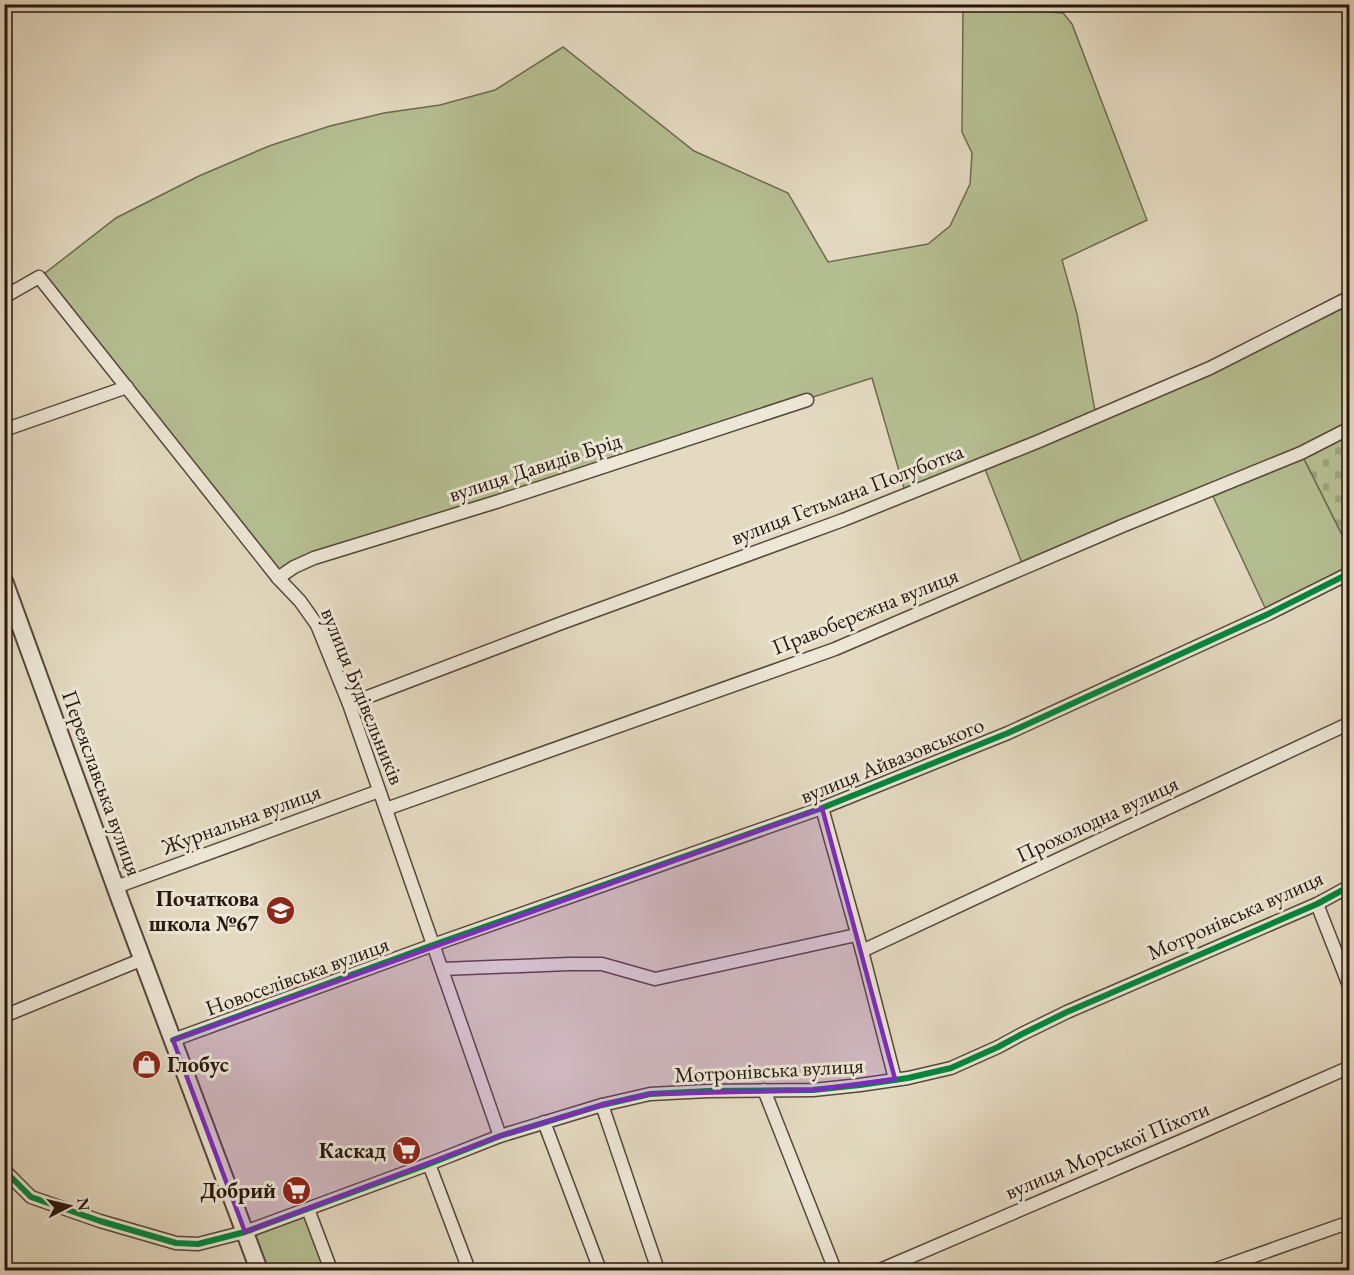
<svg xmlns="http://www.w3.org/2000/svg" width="1354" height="1275" viewBox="0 0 1354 1275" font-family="'EB Garamond',serif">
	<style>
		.cemetery { fill: url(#cemetery-stones); stroke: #6e6a50; stroke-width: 1.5 }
		.garden { fill: #b5bf92; stroke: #6e6a50; stroke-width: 1.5 }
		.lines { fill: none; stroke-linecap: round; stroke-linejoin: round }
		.minor-casing { stroke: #56473a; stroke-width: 15 }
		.tertiary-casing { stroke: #56473a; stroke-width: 20 }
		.minor { stroke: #ede7d7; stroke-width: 12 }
		.tertiary { stroke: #ede7d7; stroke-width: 16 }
		.cycleway-casing { stroke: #ede7d7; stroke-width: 10 }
		.cycleway { stroke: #00873e; stroke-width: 6 }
		.marked { fill: #7b2cbf; fill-opacity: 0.2; stroke: #7b2cbf; stroke-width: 4.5; stroke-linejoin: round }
		.labels { text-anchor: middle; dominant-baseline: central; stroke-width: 6; stroke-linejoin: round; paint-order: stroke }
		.street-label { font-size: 22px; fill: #26160d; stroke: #ede7d7 }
		.poi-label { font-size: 22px; font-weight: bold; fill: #26160d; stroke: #ede7d7; text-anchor: end }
	</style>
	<defs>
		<pattern id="cemetery-stones" width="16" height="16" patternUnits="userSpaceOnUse" patternTransform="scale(1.5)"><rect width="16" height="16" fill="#b5bf92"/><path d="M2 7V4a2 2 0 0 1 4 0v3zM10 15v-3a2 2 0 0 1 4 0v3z" fill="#9ca37d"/></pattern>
	</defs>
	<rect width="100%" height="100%" fill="#e4dac1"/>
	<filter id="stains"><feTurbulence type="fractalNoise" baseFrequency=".00333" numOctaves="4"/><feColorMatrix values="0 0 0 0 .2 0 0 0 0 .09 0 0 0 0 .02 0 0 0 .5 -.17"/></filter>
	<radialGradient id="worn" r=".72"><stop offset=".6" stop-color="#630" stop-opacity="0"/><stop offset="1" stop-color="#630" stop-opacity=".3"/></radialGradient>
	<path class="cemetery" d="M1349,428V549L1301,453Z"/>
	<g class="garden">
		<path d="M963,6L1063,13L1072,24L1147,220L1062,260L1077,314L1096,416L1349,297V428L1301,453L1349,549V573L1268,614L1210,490L1024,568L983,464L906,495L872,378L314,558L278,578L40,277L116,218L199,176L269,146L330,126L384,113L440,105L495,90L563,47L694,151L788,193L828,262L928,244L950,226L970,184L972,153L962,132Z"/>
		<path d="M308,1209L331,1270H259L245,1232Z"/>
	</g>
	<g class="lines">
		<defs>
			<g id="minor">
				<path d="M4,297L39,277L278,578L300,601L317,625L349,704L500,1136"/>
				<path d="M4,430L127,387"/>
				<path d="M278,578L294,567L314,558L496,502L807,400"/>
				<path d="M349,704L559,624L843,520L1037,442L1210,368L1350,297"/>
				<path d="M822,808L862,951L895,1079"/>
				<path d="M386,809L835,649L1122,526L1301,453L1350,428"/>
				<path d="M116,887L379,791"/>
				<path d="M1317,904L1350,988"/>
				<path d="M862,951L1350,723"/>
				<path d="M442,969L569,964H602L655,979L856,935"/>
				<path d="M4,1016L143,959"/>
				<path d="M173,1040L433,945L822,808L1008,733L1268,614L1350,573"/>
				<path d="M764,1090L835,1270"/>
				<path d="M602,1105L658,1270"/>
				<path d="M544,1122L600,1270"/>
				<path d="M429,1164L469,1270"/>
				<path d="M4,1170L31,1197L100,1221L176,1243L198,1244L245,1232L429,1164L500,1136L602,1105L650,1094L708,1091L813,1090L860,1085L908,1078L951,1068L998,1047L1022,1034L1067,1012L1317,904L1350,886"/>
				<path d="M308,1209L331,1270"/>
				<path d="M880,1270L1188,1138L1350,1067"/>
				<path d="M1214,1270L1350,1222"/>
			</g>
			<path id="tertiary" d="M4,581L122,905L259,1270"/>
		</defs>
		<use href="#minor" class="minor-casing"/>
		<use href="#tertiary" class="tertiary-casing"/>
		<use href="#minor" class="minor"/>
		<use href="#tertiary" class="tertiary"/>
		<defs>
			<g id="cycleway">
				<path d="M173,1040L433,945L822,808L1008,733L1268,614L1350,573"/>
				<path d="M4,1170L31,1197L100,1221L176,1243L198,1244L245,1232L429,1164L500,1136L602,1105L650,1094L708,1091L813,1090L860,1085L908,1078L951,1068L998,1047L1022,1034L1067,1012L1317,904L1350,886"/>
			</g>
		</defs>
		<use href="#cycleway" class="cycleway-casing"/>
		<use href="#cycleway" class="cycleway"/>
	</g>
	<path class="marked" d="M822,808L895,1079L813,1090L650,1094L602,1105L500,1136L245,1232L173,1040Z"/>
	<defs>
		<symbol id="school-disc" viewBox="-11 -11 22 22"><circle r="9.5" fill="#8f2418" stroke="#ede7d7"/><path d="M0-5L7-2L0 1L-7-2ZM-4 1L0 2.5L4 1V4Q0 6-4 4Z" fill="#fff"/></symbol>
		<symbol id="shop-disc" viewBox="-11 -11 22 22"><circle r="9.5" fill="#8f2418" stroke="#ede7d7"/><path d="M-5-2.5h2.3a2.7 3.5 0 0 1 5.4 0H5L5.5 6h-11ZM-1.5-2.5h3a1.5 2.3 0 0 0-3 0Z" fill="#fff"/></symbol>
		<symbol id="supermarket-disc" viewBox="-11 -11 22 22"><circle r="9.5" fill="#8f2418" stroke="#ede7d7"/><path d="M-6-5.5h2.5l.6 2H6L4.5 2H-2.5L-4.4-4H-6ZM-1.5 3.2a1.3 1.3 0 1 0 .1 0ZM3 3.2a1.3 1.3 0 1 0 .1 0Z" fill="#fff"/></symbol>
	</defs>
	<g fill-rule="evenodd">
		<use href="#school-disc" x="264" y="894" width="33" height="33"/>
		<use href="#shop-disc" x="130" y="1048" width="33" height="33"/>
		<use href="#supermarket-disc" x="390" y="1134" width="33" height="33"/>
		<use href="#supermarket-disc" x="280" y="1174" width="33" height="33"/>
	</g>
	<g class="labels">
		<g class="street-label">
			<text transform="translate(535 467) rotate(-18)">вулиця Давидів Брід</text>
			<text transform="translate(847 494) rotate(-21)">вулиця Гетьмана Полуботка</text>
			<text transform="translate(865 611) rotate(-22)">Правобережна вулиця</text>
			<text transform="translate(363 696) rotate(68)">вулиця Будівельників</text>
			<text transform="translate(892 760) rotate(-22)">вулиця Айвазовського</text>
			<text transform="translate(102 783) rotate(70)">Переяславська вулиця</text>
			<text transform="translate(241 819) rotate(-20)">Журнальна вулиця</text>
			<text transform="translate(1097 819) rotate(-25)">Прохолодна вулиця</text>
			<text transform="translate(1235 915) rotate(-24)">Мотронівська вулиця</text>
			<text transform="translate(297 976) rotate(-20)">Новоселівська вулиця</text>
			<text transform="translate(769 1070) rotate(-3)">Мотронівська вулиця</text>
			<text transform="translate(1107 1150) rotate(-23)">вулиця Морської Піхоти</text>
		</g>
		<g class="poi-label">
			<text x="259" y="898">Початкова<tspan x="259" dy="25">школа №67</tspan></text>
			<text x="167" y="1064" text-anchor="start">Глобус</text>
			<text x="386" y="1150">Каскад</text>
			<text x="276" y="1190">Добрий</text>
		</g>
	</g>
	<rect width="1354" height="1275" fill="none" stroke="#e4dac1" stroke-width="24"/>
	<rect x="6" y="6" width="1342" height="1263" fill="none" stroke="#26160d" stroke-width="3"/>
	<rect x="12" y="12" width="1330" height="1251" fill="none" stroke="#26160d" stroke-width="1.5"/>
	<g transform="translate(69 1206) rotate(83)" stroke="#ede7d7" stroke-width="4.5" paint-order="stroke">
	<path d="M0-4.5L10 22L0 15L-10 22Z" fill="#26160d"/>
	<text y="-9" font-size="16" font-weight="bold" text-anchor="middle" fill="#26160d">N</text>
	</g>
	<rect width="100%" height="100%" filter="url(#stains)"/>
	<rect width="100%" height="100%" fill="url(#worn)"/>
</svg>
